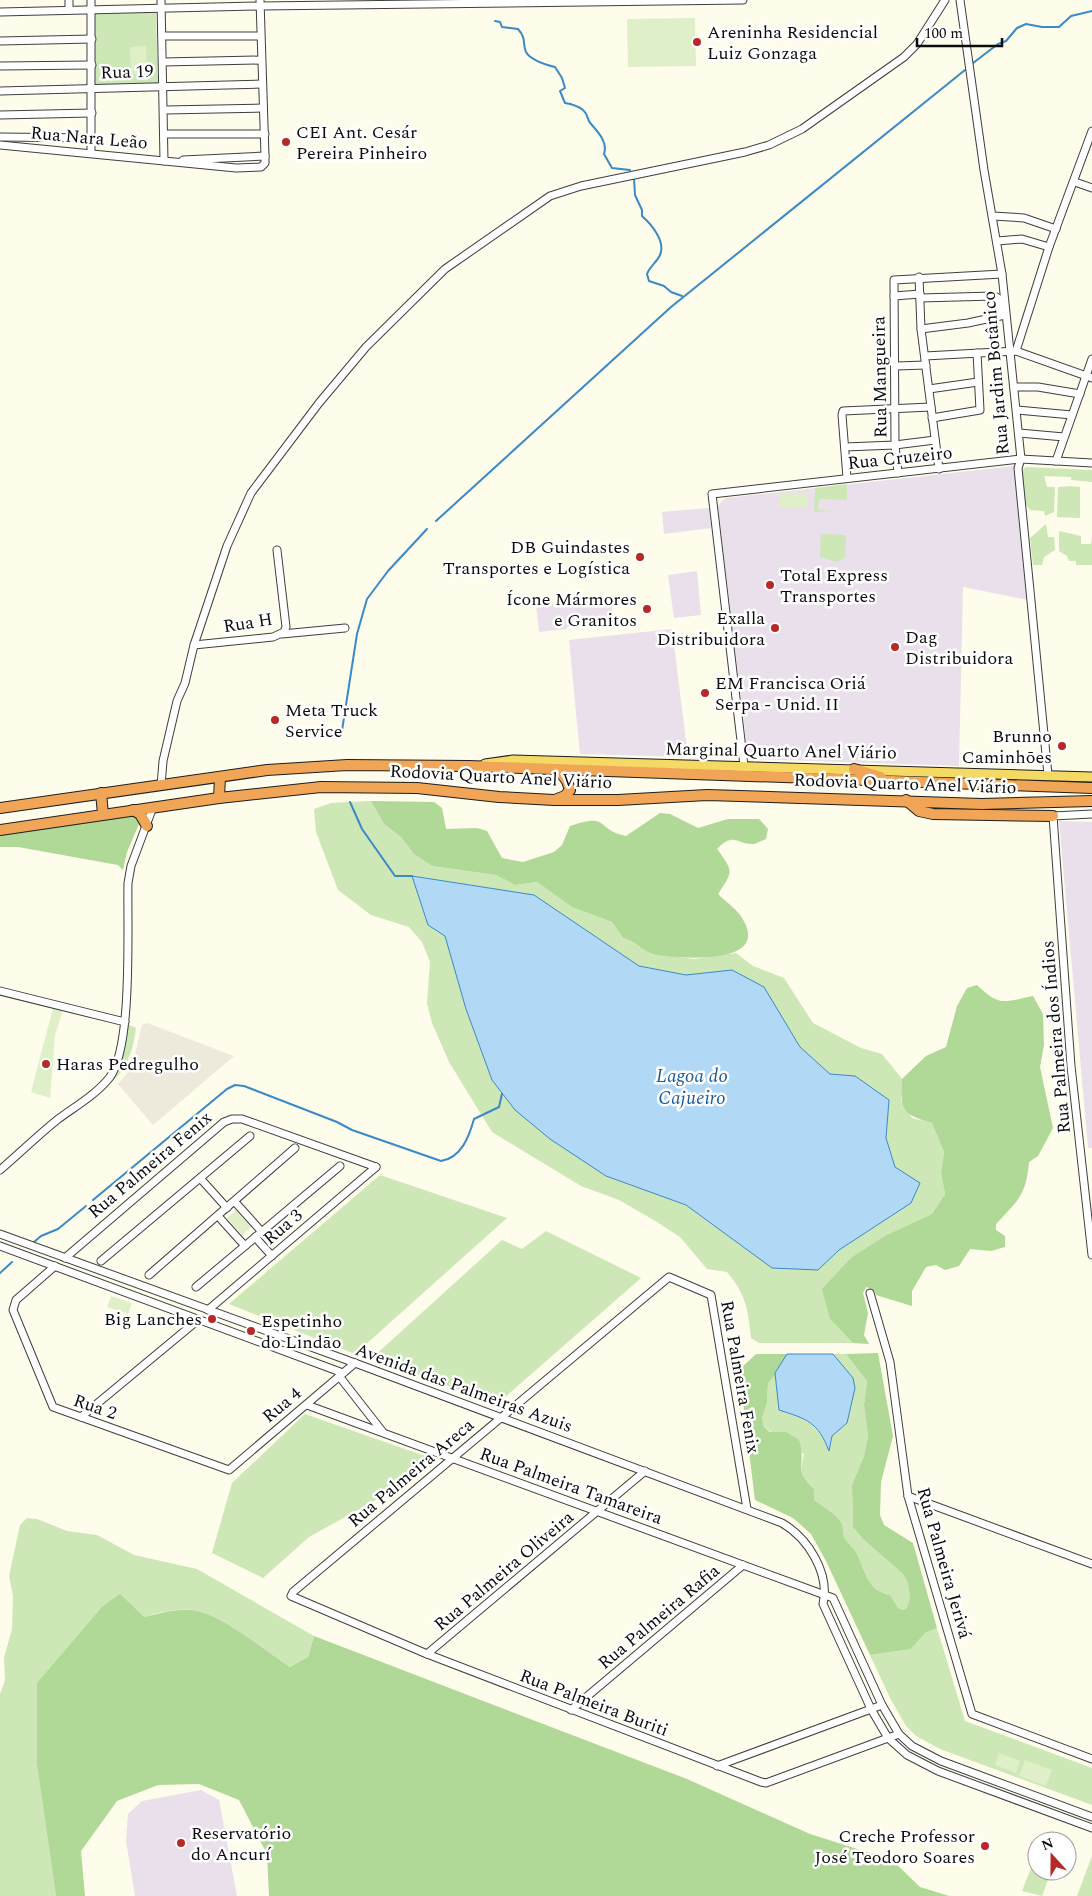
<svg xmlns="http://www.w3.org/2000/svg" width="1092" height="1896" viewBox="0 0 1092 1896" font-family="Spectral,serif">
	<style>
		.industrial { fill: #eae0eb }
		.green { fill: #cde7b6; fill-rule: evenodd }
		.forest { fill: #b0d896 }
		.pitch { fill: #dfefc8 }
		.plaza { fill: #ede9db }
		.water { fill: #b1d8f4; stroke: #3a89c9 }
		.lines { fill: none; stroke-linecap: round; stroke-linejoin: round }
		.stream { stroke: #3a89c9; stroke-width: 2 }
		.minor-casing { stroke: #3f3f3f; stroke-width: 9 }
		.major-casing { stroke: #1d1d1d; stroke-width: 11 }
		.highway-casing { stroke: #1d1d1d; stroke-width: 12 }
		.minor { stroke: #fff; stroke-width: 7 }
		.major { stroke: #f5d965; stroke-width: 9 }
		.highway { stroke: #f0a557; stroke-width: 10 }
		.poi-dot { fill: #b72828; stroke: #fff; stroke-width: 2 }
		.labels { text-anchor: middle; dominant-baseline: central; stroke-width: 5; stroke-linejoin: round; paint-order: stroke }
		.poi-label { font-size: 18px; fill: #0c0c0c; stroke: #fff; text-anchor: start }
		.street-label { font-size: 18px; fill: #0c0c0c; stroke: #fff }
		.water-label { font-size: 19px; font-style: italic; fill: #195b99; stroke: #fff }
	</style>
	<rect width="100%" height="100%" fill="#fefceb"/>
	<g class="industrial">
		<path d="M1014,466L1028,600L963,587L959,766L751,759L748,757L718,507L721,502L726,498Z"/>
		<path d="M709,508L711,528L664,534L662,512Z"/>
		<path d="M697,571L701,615L674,618L668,575Z"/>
		<path d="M611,598L614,624L567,627V629L539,632L536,605Z"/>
		<path d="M672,629L688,757L580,754L569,640Z"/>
		<path d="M1059,821L1092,822V1148H1088Z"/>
		<path d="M201,1790L219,1800L237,1896H135L126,1841L128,1814L142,1801Z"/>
	</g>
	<g class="green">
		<path d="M154,11L156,13L158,85L94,87V13Z"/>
		<path d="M1026,467L1092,470V482L1071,480V477L1044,476L1047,487H1055L1054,512L1045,516L1044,511L1030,510L1025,503L1022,470Z"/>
		<path d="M847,484V500L819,499L818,510L835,511L814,512L815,488Z"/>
		<path d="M1071,486L1080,487V518L1057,517L1058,487Z"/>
		<path d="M1046,524L1048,537H1054L1055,550L1044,557L1042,565H1033L1030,538Z"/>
		<path d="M1059,531L1081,536V544H1091L1092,536V565H1076V561H1069L1067,556L1059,551Z"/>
		<path d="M821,534L846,535L845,557L837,562L820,557Z"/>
		<path d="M371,801L384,824L401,837L414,854L432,866L496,875L515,885L537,882L572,907L612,922L623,938L633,940L650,953L694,959L736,953L753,966L784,978L813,1023L861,1048L882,1054L902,1079L901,1100L912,1118L932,1123L944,1152L941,1173L945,1194L932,1214L886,1236L830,1319L853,1343H759L751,1338C748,1308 746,1295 727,1272L707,1269L680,1237L657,1222L619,1200L581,1186L492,1132L449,1062L432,1023L427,1003L430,962L422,942L409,927L371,915L338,890L316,832L314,809L331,803ZM413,876L534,895L639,966L686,975L732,970L763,987L800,1047L830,1074L855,1076L889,1100L886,1138L895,1168L881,1223L839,1250L818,1270L772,1268L686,1205L606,1176L492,1080L466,1009L445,936L428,925Z"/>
		<path d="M127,1024L136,1028C133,1052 126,1073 105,1087L121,1062Z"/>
		<path d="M380,1175L507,1218L355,1354L229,1304Z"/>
		<path d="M546,1231L641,1278L497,1404L372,1358L502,1240L522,1249Z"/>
		<path d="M833,1354H846L867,1381L864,1405L868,1436L864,1456L852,1485L853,1527L863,1539L903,1574L908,1583L910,1598L907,1608L903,1610L898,1608L890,1595C867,1591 865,1570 856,1552C853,1547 847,1543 844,1537C842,1532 844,1527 841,1522C836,1514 822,1506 814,1500V1489C800,1478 800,1471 804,1454L764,1427L762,1418L767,1403L768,1383L775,1373L779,1410C809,1420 815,1422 829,1450L832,1436L847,1423L853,1378Z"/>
		<path d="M305,1414L425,1456L374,1501L309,1537L263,1578L212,1553L232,1483Z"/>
		<path d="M27,1518L37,1519L67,1531L97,1535L134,1555L197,1569L314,1636L308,1657L290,1667C267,1651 227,1620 201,1612C183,1606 161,1612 144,1617L37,1765L56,1896H0V1694L5,1680L4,1658L12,1629L13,1596L9,1576L20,1525Z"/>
		<path d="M937,1628L965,1721L1092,1768V1805L940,1749L916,1736L906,1726L891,1700L870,1655L911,1649L925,1633Z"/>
		<path d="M1037,1853V1871H1051L1042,1896L1022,1891Z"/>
		<path d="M1092,1856V1896H1077Z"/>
	</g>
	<g class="forest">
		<path d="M371,801L434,802L442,808L446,829L477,828L487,831L502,858L523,862L554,852L562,845L570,826C611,812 595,830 626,836L660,813L670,814L698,828L728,819H759L768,829L766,839C763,840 758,843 754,844C737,845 734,831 717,849C734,872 733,871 718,894C725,901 735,908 740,915C777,967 678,959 653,954C642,951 636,940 623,938L612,922L572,907L537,882L515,885L496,875L432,866L414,854L401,837L384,824Z"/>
		<path d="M134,815L140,820L139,824L127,852L123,870L118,865L18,847H0V833Z"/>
		<path d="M977,985C1000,1007 1003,1002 1033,996L1043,1014L1044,1045L1040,1067L1053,1128L1038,1156L1029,1162C1026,1196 1018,1200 996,1224V1230L1005,1236V1247L991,1251L970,1249L959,1266L945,1270L936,1265L926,1267L912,1291V1306L876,1295L874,1290L866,1287L863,1293L868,1313L864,1335L869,1344L853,1343L830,1319L822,1289L851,1258L885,1236L932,1214L945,1194L941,1173L944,1152L932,1123C902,1114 900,1110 902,1079L926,1056L946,1047L957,1006L967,988Z"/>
		<path d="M878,1353L893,1436L881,1482L880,1515L884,1525L913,1543L937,1628L925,1633L911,1649L870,1655L826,1561L811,1534L793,1518L755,1500L739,1370L756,1354H787L782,1366L768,1383L767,1403L762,1418L764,1427L770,1432H786L799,1440C807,1464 792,1470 814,1489V1500C822,1506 836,1514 841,1522C844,1527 842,1532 844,1537C847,1543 853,1547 856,1552C865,1570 867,1591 890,1595L898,1608L903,1610L907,1608L910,1598L908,1583L903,1574L863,1539L853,1527L852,1485L864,1456L868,1436L864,1405L867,1381L846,1354Z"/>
		<path d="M120,1594L144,1617C161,1613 183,1606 201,1612C228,1620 266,1651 290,1667L308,1657L314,1636L687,1779L810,1834L892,1860L920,1887L949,1896H269L267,1854L239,1800L199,1784L158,1785L117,1801L81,1851L85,1896H56L37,1765V1683L103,1606Z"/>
	</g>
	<g class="pitch">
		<path d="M695,18L696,66L628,67L627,19Z"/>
		<path d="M146,46L147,74H131L130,47Z"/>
		<path d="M807,493V508H779L780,494Z"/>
		<path d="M53,1008L63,1010L55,1035L50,1098L31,1092Z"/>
		<path d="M236,1210L251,1227L242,1235L227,1218Z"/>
		<path d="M111,1296L132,1303L128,1314L107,1307Z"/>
		<path d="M999,1753L1020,1761L1016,1773L995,1765Z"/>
		<path d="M1025,1760L1052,1770L1046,1786L1019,1776Z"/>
	</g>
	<path class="plaza" d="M147,1023L234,1056L153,1125L118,1084L128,1072L135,1054L142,1025Z"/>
	<g class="water">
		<path d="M412,876L534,895L639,966L686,975L732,970L764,987L800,1047L830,1074L855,1076L889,1100L886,1138L895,1167L920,1183L911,1203L839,1250L818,1270L772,1268L686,1205L606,1176L550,1139L515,1110L492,1080L466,1009L445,936L428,925Z"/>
		<path d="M787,1354H833L853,1378L855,1388L847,1423L832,1436L829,1451C818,1422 807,1419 779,1410L775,1373Z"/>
	</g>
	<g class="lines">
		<g class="stream">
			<path d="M495,21L500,22L502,27L518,29C527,39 522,43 526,52C531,61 547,65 555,67L562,78L565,88L560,91L565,103C572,104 578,106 583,110C588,114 587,120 591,124C598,132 608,142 604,154L612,168L630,170"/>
			<path d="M973,63L998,44L1006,41L1017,28L1026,24L1042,27H1059L1071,16L1092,11"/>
			<path d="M634,178L635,195L642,210V216C651,224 666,241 660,255C657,262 650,266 647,274L649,281L664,286L671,292L682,296"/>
			<path d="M436,521L671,307L965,70"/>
			<path d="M341,737L357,634L367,599L388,571L427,529"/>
			<path d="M350,802L362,829L395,876H412"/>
			<path d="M93,1200L227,1089L235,1085L244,1086L337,1122L352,1130L441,1161C461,1158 469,1137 474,1119L499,1107L502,1094"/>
			<path d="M34,1242L41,1236L58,1229L86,1206"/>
			<path d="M0,1273L12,1262"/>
		</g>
		<defs>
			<g id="minor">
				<path d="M69,0V10"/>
				<path d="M91,0V153"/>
				<path d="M161,0L164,161"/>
				<path d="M960,0L984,170L1002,274L1021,459L1018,468L1048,775"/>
				<path d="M0,12L260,6L743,0"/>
				<path d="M162,36H260"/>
				<path d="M0,41L92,39"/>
				<path d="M163,62L261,60"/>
				<path d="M0,66L92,65"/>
				<path d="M0,91L262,84"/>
				<path d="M165,110L263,108"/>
				<path d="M0,115L92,113"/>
				<path d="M164,134H265"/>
				<path d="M0,137L92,138"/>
				<path d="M0,145L236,168L261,167L265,163V156L260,0"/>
				<path d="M183,160L265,156"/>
				<path d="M1075,182L1092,188"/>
				<path d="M993,216L1024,218L1056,229"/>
				<path d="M997,241L1022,239L1049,247"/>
				<path d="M919,277L921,329L939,469"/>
				<path d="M894,296L920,294"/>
				<path d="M920,298L994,296L998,298L1000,314"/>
				<path d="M921,329L968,323L1005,315"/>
				<path d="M1016,351L1049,247L1092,131"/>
				<path d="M925,356L1016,351L1092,378"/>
				<path d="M896,366L926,365"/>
				<path d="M1015,387H1038L1080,394"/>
				<path d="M929,389L978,382"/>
				<path d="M1017,410L1072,415"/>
				<path d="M932,418L980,410L977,353"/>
				<path d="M1019,433L1064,437"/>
				<path d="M845,447L895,445L935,440"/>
				<path d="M1056,461L1092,359"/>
				<path d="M898,473L895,445L894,280L1002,274"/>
				<path d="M847,478L842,415L843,411L931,407"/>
				<path d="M282,634L345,628"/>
				<path d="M194,645L273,637L284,632L286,627L277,550"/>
				<path d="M744,766L712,494L1021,459L1092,463"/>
				<path d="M161,786L163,761L177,701L185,683L194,645L227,546L251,493L319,403L366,347L445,269L550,196L581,186L745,152L769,145L802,129L904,57L917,44L945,0"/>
				<path d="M1092,814L1053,816L1071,1066L1092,1255"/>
				<path d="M0,991L125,1022"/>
				<path d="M0,1170C19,1154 37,1136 57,1120C74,1107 96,1095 110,1077C133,1045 127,926 128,883L131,866L153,807"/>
				<path d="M200,1178L227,1208"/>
				<path d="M235,1202L262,1232"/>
				<path d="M218,1216L245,1246"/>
				<path d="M0,1234L355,1363L782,1523C808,1538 830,1573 823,1604L871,1709L888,1738L907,1755L938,1771L1092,1828"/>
				<path d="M255,1237L272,1256"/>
				<path d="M0,1246L343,1373"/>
				<path d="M65,1258L224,1122L232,1119H242L376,1167"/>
				<path d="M101,1261L250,1136"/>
				<path d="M55,1266L16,1300L13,1310L53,1407L229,1470L355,1363"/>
				<path d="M149,1275L295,1148"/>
				<path d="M196,1287L340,1166"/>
				<path d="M870,1293L890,1362L908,1496L972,1714L1092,1759"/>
				<path d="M208,1310L376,1167"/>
				<path d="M339,1376L382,1431"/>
				<path d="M307,1405L833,1598L882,1705L899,1734L912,1746L941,1761L1092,1817"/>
				<path d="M81,1417L198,1320"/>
				<path d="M908,1496L1092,1564"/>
				<path d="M747,1509L711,1295L669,1277L293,1592L291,1596L427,1654L761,1782L766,1783L899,1734"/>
				<path d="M427,1654L645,1471"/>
				<path d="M571,1710L743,1565"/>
				<path d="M717,1766L882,1705"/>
			</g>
			<path id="major" d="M485,764L513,760L1092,777"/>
			<g id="highway">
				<path d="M854,769L881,777"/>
				<path d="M101,793L103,814"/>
				<path d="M219,798L220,777"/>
				<path d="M557,799L565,796L570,790L567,781L558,769"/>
				<path d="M906,800L919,811L933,814L1053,816"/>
				<path d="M0,808L267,770L347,765L469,766L1092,788"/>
				<path d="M133,810L140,814L147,826"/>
				<path d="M0,830L219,798L321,787L417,788L499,797L554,800H618L707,795L982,804L1092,801"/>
			</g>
		</defs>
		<use href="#minor" class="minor-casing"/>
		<use href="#major" class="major-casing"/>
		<use href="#highway" class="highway-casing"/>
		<use href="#minor" class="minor"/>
		<use href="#major" class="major"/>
		<use href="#highway" class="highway"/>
	</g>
	<g class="poi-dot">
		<circle cx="697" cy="42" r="5"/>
		<circle cx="286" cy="142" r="5"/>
		<circle cx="640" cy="557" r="5"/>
		<circle cx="770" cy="585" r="5"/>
		<circle cx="647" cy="609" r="5"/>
		<circle cx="775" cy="628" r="5"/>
		<circle cx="895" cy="647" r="5"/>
		<circle cx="705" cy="693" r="5"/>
		<circle cx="275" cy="720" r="5"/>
		<circle cx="1062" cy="746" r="5"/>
		<circle cx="46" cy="1064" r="5"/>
		<circle cx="212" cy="1319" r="5"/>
		<circle cx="251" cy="1331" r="5"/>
		<circle cx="181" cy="1843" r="5"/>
		<circle cx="985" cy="1846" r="5"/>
	</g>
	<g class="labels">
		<g class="poi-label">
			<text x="707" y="32">Areninha Residencial<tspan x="707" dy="21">Luiz Gonzaga</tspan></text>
			<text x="296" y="132">CEI Ant. Cesár<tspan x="296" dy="21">Pereira Pinheiro</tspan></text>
			<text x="630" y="547" text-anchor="end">DB Guindastes<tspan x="630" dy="21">Transportes e Logística</tspan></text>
			<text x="780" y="575">Total Express<tspan x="780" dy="21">Transportes</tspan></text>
			<text x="637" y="599" text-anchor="end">Ícone Mármores<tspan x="637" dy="21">e Granitos</tspan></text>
			<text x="765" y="618" text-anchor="end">Exalla<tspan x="765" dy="21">Distribuidora</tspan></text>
			<text x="905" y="637">Dag<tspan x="905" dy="21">Distribuidora</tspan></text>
			<text x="715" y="683">EM Francisca Oriá<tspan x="715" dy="21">Serpa - Unid. II</tspan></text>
			<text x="285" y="710">Meta Truck<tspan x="285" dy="21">Service</tspan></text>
			<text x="1052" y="736" text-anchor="end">Brunno<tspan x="1052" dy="21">Caminhões</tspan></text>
			<text x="56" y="1064">Haras Pedregulho</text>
			<text x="202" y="1319" text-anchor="end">Big Lanches</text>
			<text x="261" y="1321">Espetinho<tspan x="261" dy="21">do Lindão</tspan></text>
			<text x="191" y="1833">Reservatório<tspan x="191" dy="21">do Ancurí</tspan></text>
			<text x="975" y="1836" text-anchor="end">Creche Professor<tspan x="975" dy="21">José Teodoro Soares</tspan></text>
		</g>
		<g class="street-label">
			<text transform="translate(127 72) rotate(-2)">Rua 19</text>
			<text transform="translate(89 138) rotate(5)">Rua Nara Leão</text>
			<text transform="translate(996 373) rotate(-95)">Rua Jardim Botânico</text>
			<text transform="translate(880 377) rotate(-91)">Rua Mangueira</text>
			<text transform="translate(900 458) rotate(-6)">Rua Cruzeiro</text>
			<text transform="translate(248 623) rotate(-9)">Rua H</text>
			<text transform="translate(781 751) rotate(1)">Marginal Quarto Anel Viário</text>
			<text transform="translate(501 777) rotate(3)">Rodovia Quarto Anel Viário</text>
			<text transform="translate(905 784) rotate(2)">Rodovia Quarto Anel Viário</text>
			<text transform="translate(1056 1037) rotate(-95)">Rua Palmeira dos Índios</text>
			<text transform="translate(150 1165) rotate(-40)">Rua Palmeira Fenix</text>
			<text transform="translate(283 1227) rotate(-40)">Rua 3</text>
			<text transform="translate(740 1377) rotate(80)">Rua Palmeira Fenix</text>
			<text transform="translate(464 1388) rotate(20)">Avenida das Palmeiras Azuis</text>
			<text transform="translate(282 1405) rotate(-40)">Rua 4</text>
			<text transform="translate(95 1407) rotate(19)">Rua 2</text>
			<text transform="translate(411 1473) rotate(-40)">Rua Palmeira Areca</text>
			<text transform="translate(571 1486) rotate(20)">Rua Palmeira Tamareira</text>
			<text transform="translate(944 1563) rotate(74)">Rua Palmeira Jerivá</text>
			<text transform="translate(504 1571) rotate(-40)">Rua Palmeira Oliveira</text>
			<text transform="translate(659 1617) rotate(-40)">Rua Palmeira Rafia</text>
			<text transform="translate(594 1703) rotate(21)">Rua Palmeira Buriti</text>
		</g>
		<g class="water-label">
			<text x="692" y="1076">Lagoa do<tspan x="692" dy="22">Cajueiro</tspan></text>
		</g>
	</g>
	<g transform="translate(1052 1856) rotate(339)"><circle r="24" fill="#ffffff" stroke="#9e9e9e"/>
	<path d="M0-4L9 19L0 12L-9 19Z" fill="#b72828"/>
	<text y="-8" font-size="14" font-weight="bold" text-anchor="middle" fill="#0c0c0c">N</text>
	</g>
	<path d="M917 38v8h85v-8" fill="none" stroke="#0c0c0c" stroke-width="2.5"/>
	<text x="924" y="38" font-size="15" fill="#0c0c0c" stroke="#ffffff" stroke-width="4" paint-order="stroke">100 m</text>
</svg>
